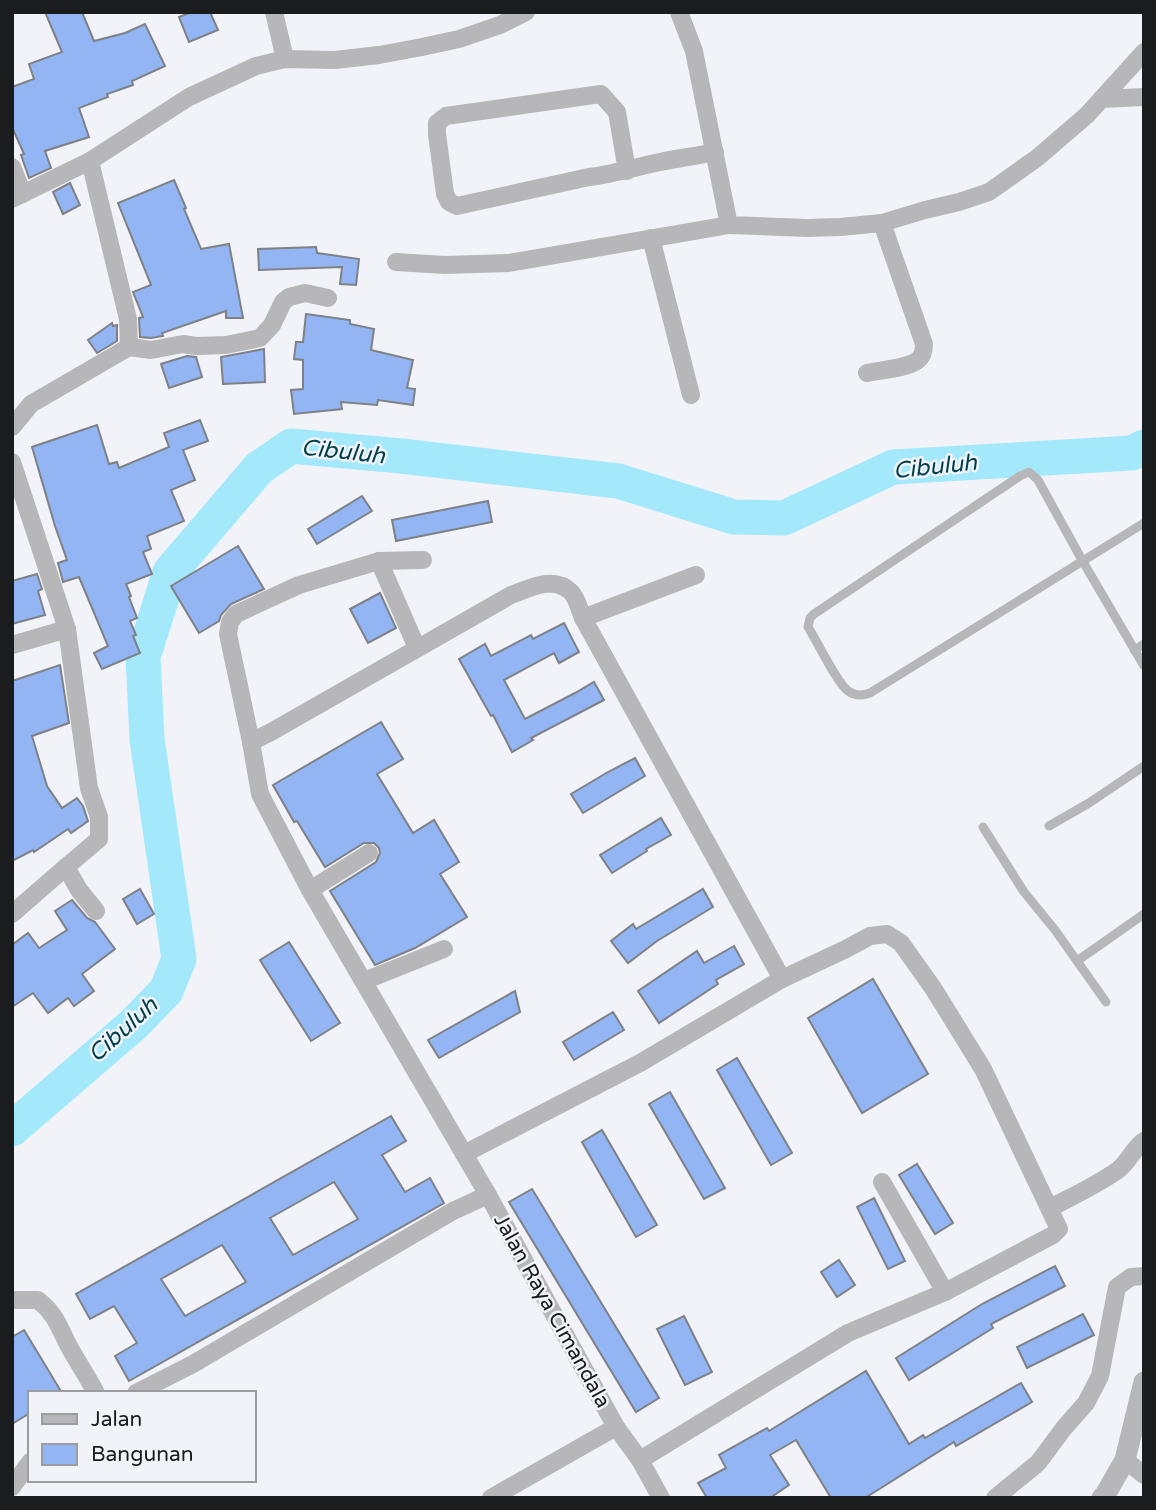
<svg xmlns="http://www.w3.org/2000/svg" width="1156" height="1510" viewBox="0 0 1156 1510" font-family="'Varela Round',sans-serif">
	<style>
		.lines { fill: none; stroke-linecap: round; stroke-linejoin: round }
		.river { stroke: #a4e9fb; stroke-width: 35 }
		.building { fill: #94b5f4; stroke: #7e8185; stroke-width: 2; fill-rule: evenodd }
		.service { stroke: #b7b7b9; stroke-width: 9 }
		.minor { stroke: #b7b7b9; stroke-width: 18 }
		.tertiary { stroke: #b7b7b9; stroke-width: 21 }
		.labels { text-anchor: middle; dominant-baseline: central; stroke-width: 5; stroke-linejoin: round; paint-order: stroke }
		.street-label { font-size: 21px; fill: #1b1c1d; stroke: #f1f3f8 }
		.water-label { font-size: 23px; font-style: italic; fill: #01404d; stroke: #f1f3f8 }
	</style>
	<rect width="100%" height="100%" fill="#f1f3f8"/>
	<g class="lines">
		<path class="river" d="M12,1129L134,1024L166,991L179,959L147,739L143,657L170,572L259,468L291,446L401,456L618,481L734,517L784,518L893,467L1132,453L1144,447"/>
	</g>
	<g class="building">
		<path d="M45,12H82L94,41L125,33L145,24L165,66L132,81L133,85L107,94L108,97L79,108L89,137L45,151L51,168L29,178L21,155L24,154L12,127V87L34,79L29,64L62,52Z"/>
		<path d="M192,12H210L218,30L189,42L179,17Z"/>
		<path d="M174,180L186,208L184,209L201,249L229,244L243,318H226V311L162,333L163,336L151,338L140,337L139,318L143,317L133,292L151,285L118,203Z"/>
		<path d="M70,183L80,205L63,214L53,192Z"/>
		<path d="M316,247L317,253L359,259L356,285L340,284L342,267L259,270L258,249Z"/>
		<path d="M306,314L350,320V324L374,329L371,350L413,360L407,388L415,389L413,405L378,400L377,405L341,402L342,409L294,414L291,390L303,389V360L294,359L296,342H303Z"/>
		<path d="M112,323L113,326L117,325V341L97,353L88,340Z"/>
		<path d="M264,349L265,382L223,384L221,357Z"/>
		<path d="M187,356L196,357L202,377L169,388L161,364Z"/>
		<path d="M200,420L208,441L183,450L195,480L171,490L184,521L147,536L151,549L143,552L152,574L126,584L131,596L129,597L137,618L130,621L136,635L133,636L140,653L102,669L94,653L108,646L79,577L63,582L58,563L67,560L55,526L32,447L97,425L109,464L117,462L119,468L169,447L164,433Z"/>
		<path d="M362,496L372,511L317,544L308,529Z"/>
		<path d="M488,501L492,522L396,541L392,520Z"/>
		<path d="M238,546L264,589L231,604L221,615L219,621L199,633L171,586Z"/>
		<path d="M37,574L42,589L38,591L45,615L12,624V581Z"/>
		<path d="M380,593L396,628L368,643L350,609Z"/>
		<path d="M564,623L579,652L559,663L554,653L504,680L525,719L575,693L594,682L604,700L531,738L533,740L512,752L493,715L491,716L459,659L485,644L491,656L531,635L533,639Z"/>
		<path d="M60,665L69,723L32,736L47,786L62,808L77,798L83,806L88,821L71,833L68,829L34,852L33,850L12,861V681Z"/>
		<path d="M381,722L403,759L377,774L413,833L434,820L459,862L440,874L467,917L415,948L375,965L330,891L376,862L380,853L379,848L374,843H364L325,867L297,821L294,822L273,785Z"/>
		<path d="M635,758L645,776L583,813L571,794L608,772Z"/>
		<path d="M661,818L671,835L646,849L647,851L612,873L600,855Z"/>
		<path d="M140,889L154,914L137,924L123,899Z"/>
		<path d="M703,889L713,907L657,941L628,963L611,941L633,924L636,929Z"/>
		<path d="M72,900L87,918L95,922L115,949L82,974L94,991L74,1006L68,998L48,1013L33,993L12,1007V945L28,933L39,948L67,930L55,911Z"/>
		<path d="M289,942L340,1023L311,1041L260,960Z"/>
		<path d="M734,946L744,964L716,980L718,984L659,1023L638,991L697,951L704,963Z"/>
		<path d="M873,979L928,1074L862,1113L808,1018Z"/>
		<path d="M515,991L520,1012L439,1058L428,1040Z"/>
		<path d="M613,1012L624,1030L574,1060L563,1042Z"/>
		<path d="M737,1058L792,1153L771,1165L717,1070Z"/>
		<path d="M670,1092L725,1188L704,1199L649,1104Z"/>
		<path d="M391,1116L406,1141L382,1155L405,1192L430,1178L444,1203L129,1381L115,1356L137,1343L114,1306L90,1319L76,1294ZM334,1182L358,1219L293,1255L270,1218ZM222,1245L246,1282L185,1316L161,1279Z"/>
		<path d="M602,1130L657,1225L636,1237L582,1142Z"/>
		<path d="M917,1164L953,1223L935,1234L899,1175Z"/>
		<path d="M532,1189L659,1398L636,1412L509,1202Z"/>
		<path d="M874,1198L905,1261L888,1269L857,1207Z"/>
		<path d="M839,1260L855,1285L837,1297L821,1272Z"/>
		<path d="M1055,1266L1065,1286L991,1324L993,1328L909,1380L896,1358L982,1304Z"/>
		<path d="M1083,1314L1094,1335L1027,1368L1017,1347Z"/>
		<path d="M684,1316L712,1372L685,1385L657,1329Z"/>
		<path d="M24,1330L62,1393H30V1413L12,1424V1337Z"/>
		<path d="M866,1371L909,1444L923,1435L925,1438L1021,1383L1032,1402L956,1446L954,1442L865,1498H831L796,1440L770,1455L789,1485L770,1498H707L698,1483L726,1468L719,1455L767,1428L769,1431Z"/>
	</g>
	<g class="lines">
		<g class="service">
			<path d="M1144,523L870,693C862,696 855,696 848,691C837,683 817,641 808,627L810,618L814,614L1020,476L1029,472L1038,480L1082,560L1144,666"/>
			<path d="M1134,650L1144,644"/>
			<path d="M1049,826L1089,803L1144,766"/>
			<path d="M983,827L1024,892L1055,930L1077,961"/>
			<path d="M1106,1002L1077,961L1144,914"/>
		</g>
		<g class="minor">
			<path d="M274,12L285,59"/>
			<path d="M679,12L694,51L729,225L806,228L840,227L882,223L925,210L959,202L989,192L1037,158L1087,115L1144,52"/>
			<path d="M1102,99L1144,97"/>
			<path d="M12,167L23,194"/>
			<path d="M627,171L617,112L601,94L446,116L437,123V134L445,194L449,202L457,206L589,177C613,174 636,167 660,162C678,158 697,156 715,152"/>
			<path d="M12,199L90,161L189,97L256,66L285,59L335,60L379,55L422,47L459,39L500,25L526,12"/>
			<path d="M651,238L691,395"/>
			<path d="M396,262L445,265L509,263L729,225"/>
			<path d="M129,347L151,350L183,344L196,346L226,345L260,338L272,325L283,302L289,297L305,293L328,298"/>
			<path d="M867,373C880,370 909,368 918,360C923,356 924,350 924,344L882,223"/>
			<path d="M12,427L31,404L129,347L128,319L90,161"/>
			<path d="M12,462L67,629L89,788L99,817V839L66,867L79,890L96,911"/>
			<path d="M583,618L696,575"/>
			<path d="M12,645L67,629"/>
			<path d="M417,648L379,561L423,560"/>
			<path d="M251,742L228,634L230,622L236,614L299,585L379,561"/>
			<path d="M310,890L369,853"/>
			<path d="M12,914L66,867"/>
			<path d="M364,981L444,949"/>
			<path d="M464,1154L640,1063L782,979L846,949L870,936L887,934L901,943L933,988L983,1069L1059,1229L1053,1235L945,1292L848,1333L640,1460"/>
			<path d="M882,1182L945,1292"/>
			<path d="M1050,1208C1073,1196 1097,1185 1118,1170C1129,1162 1134,1147 1144,1141"/>
			<path d="M12,1300H38C58,1316 59,1329 71,1350C79,1364 88,1378 96,1393"/>
			<path d="M136,1393L193,1364L453,1211L488,1195"/>
			<path d="M1125,1460L1144,1475"/>
			<path d="M12,1487L30,1462"/>
			<path d="M491,1498L616,1427"/>
			<path d="M661,1498L640,1460L616,1427L488,1195L310,890L260,794L251,742L271,732L511,595C530,588 554,575 571,592C577,598 580,611 583,618L782,979"/>
			<path d="M995,1498L1038,1463L1064,1428L1086,1403L1100,1376L1117,1287L1131,1277L1144,1276"/>
		</g>
		<path class="tertiary" d="M1102,1498L1105,1495L1125,1460L1144,1382"/>
	</g>
	<g class="labels">
		<g class="street-label">
			<text transform="translate(552 1311) rotate(61)">Jalan Raya Cimandala</text>
		</g>
		<g class="water-label">
			<text transform="translate(343 452) rotate(6)">Cibuluh</text>
			<text transform="translate(935 467) rotate(-6)">Cibuluh</text>
			<text transform="translate(123 1030) rotate(-42)">Cibuluh</text>
		</g>
	</g>
	<rect width="1156" height="1510" fill="none" stroke="#1b1c1d" stroke-width="28"/>
	<rect x="28" y="1391" width="228" height="91" fill="#f1f3f8" stroke="#9b9da0" stroke-width="2"/>
	<rect x="42" y="1414" width="35" height="10" fill="#b7b7b9" stroke="#9b9da0" stroke-width="2"/>
	<text x="91" y="1426" font-size="21" fill="#1b1c1d">Jalan</text>
	<rect x="42" y="1444" width="35" height="21" fill="#94b5f4" stroke="#9b9da0" stroke-width="2"/>
	<text x="91" y="1461" font-size="21" fill="#1b1c1d">Bangunan</text>
</svg>
